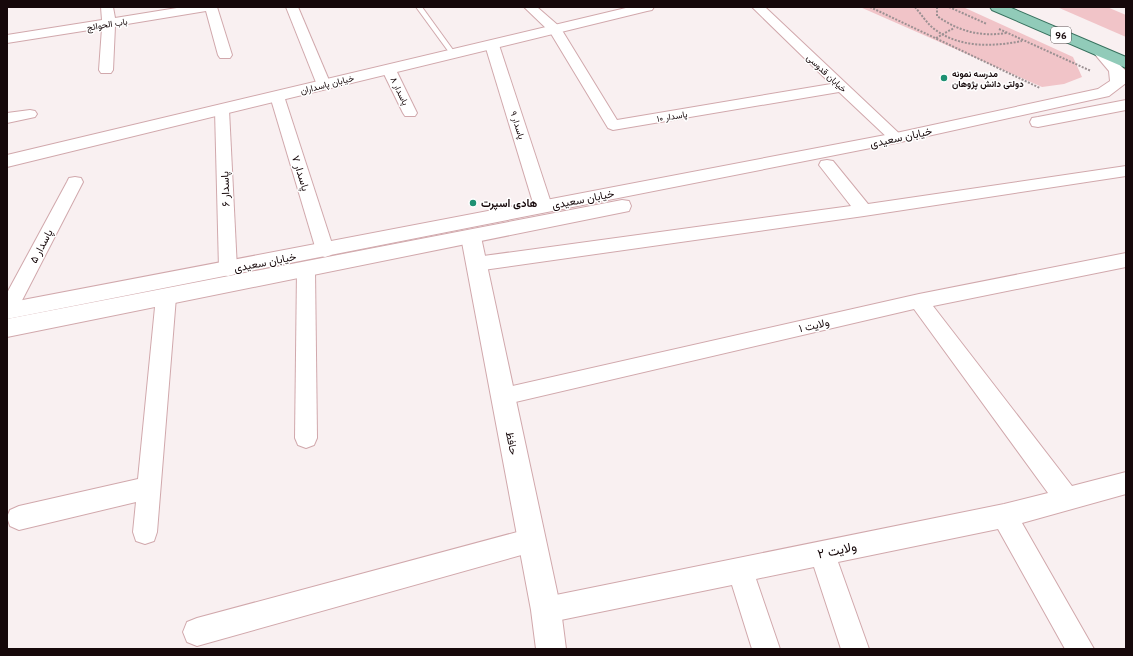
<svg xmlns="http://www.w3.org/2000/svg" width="1133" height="656" viewBox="0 0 1133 656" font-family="'PT Sans',Vazirmatn,sans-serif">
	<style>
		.green { fill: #f1c4c8 }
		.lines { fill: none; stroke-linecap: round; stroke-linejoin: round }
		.service-casing { stroke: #d1a8ac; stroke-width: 2 }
		.minor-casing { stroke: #d1a8ac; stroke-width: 2 }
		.tertiary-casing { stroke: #d1a8ac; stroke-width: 2 }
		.secondary-casing { stroke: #d1a8ac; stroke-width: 2 }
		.primary-casing { stroke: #36705d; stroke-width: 2 }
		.path { stroke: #9b9092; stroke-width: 2; stroke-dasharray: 2 1.5; stroke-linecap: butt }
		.service { fill: #fff; fill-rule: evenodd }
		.minor { fill: #fff; fill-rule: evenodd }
		.tertiary { fill: #fff; fill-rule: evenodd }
		.secondary { fill: #fff; fill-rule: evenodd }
		.primary { fill: #91cbb9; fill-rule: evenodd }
		.poi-dot { fill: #1e9072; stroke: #fff; stroke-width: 1.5 }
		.labels { text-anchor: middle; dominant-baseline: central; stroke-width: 3; stroke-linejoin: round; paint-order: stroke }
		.far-street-label { font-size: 9px; fill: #16080a; stroke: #fff }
		.far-poi-label { font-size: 9px; font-weight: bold; fill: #16080a; stroke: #fff; text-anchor: start }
		.shield { fill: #fff; stroke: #5c5254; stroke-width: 1 }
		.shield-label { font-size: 10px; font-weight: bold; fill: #16080a }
		.street-label { font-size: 11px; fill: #16080a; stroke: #fff }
		.poi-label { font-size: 11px; font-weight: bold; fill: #16080a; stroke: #fff; text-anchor: start }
		.near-street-label { font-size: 13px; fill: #16080a; stroke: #fff }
	</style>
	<rect width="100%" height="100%" fill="#f9f0f1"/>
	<g class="green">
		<path d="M860,7H963L1073,57L1082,77L1064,84L1042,87Z"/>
		<path d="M1057,7H1107L1126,15V37Z"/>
	</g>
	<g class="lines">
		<defs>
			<path id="service" d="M416,7H422L456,54L455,55H451Z"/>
			<g id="minor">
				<path d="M101,7H113L115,18L183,7H217L232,55L230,58H220L218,55L206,11L115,26L113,70L111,73H101L99,70L102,28L7,43V35L102,20Z"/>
				<path d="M286,7H298L331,85L329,88H319L317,85Z"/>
				<path d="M524,7H537L560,27L617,120L831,84L752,7H765L904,138L901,141H891L839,92L613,130L608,128L550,32Z"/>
				<path d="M492,41L497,42L499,45L552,206L549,210L543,212L537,210L534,206L485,45L487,42Z"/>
				<path d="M389,66L394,67L396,70L417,113L415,116H405L403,113L382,70L384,67Z"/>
				<path d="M277,92L282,93L284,96L334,250L331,255L325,257L319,255L316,250L270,96L272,93Z"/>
				<path d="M222,106L227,107L229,110L237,269L235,274L228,276L221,274L219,269L215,110L217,107Z"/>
				<path d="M30,110L35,111L37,114L35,117L7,123V113Z"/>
				<path d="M827,160L833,161L868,204L1126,166V176L864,216L476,271L469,269L467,264L469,259L476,257L851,206L819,165L821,161Z"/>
				<path d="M75,177L81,178L83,182L14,316L7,319V293L67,182L69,178Z"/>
				<path d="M1126,253V267L933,306L1072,486L1126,472V494L1022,523L1094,649H1065L998,529L838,562L869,649H841L814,567L756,579L780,649H752L732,585L546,623L537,619L533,610L537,601L546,597L1004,504L1048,493L914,309L503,405L495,402L492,396L495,390L919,294Z"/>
				<path d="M306,263L313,265L315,270L317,438L314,445L306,448L298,445L295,438L297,270L299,265Z"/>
				<path d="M166,290L173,292L176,297L157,532L154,541L145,544L136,541L133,532L136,502L19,530L10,526L7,517L10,510L19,506L138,479L156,297L159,292Z"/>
				<path d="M532,528L541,531L544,540L541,549L532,552L197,646L187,642L183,632L187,622L197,618Z"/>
			</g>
			<g id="tertiary">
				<path d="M630,7H654L652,10L647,11L7,167V155Z"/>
				<path d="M471,230L478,232L481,237L561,610L566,649H536L531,610L461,237L464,232Z"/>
			</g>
			<g id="secondary">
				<path d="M1100,48L1105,49L1122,67L1125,70L1126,83L1109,96L896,143L7,319V303L896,133L1098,89L1110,81L1109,71L1093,52L1095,49Z"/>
				<path d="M1126,100V110L1038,127L1032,126L1030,122L1032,118L1038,117Z"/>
				<path d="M622,200L629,201L631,206L629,211L7,337V319Z"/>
			</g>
			<path id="primary" d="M990,7H1009L1126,57V68L992,10Z"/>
		</defs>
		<use href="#service" class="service-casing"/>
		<use href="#minor" class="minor-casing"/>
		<use href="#tertiary" class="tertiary-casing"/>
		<use href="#secondary" class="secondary-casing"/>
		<use href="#primary" class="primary-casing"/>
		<g class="path">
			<path d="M870,7L1040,88"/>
			<path d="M915,7C921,14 926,22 933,28C958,48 992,47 1022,41"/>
			<path d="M937,7V16C958,31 980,37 1006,33"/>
			<path d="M949,7L987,24"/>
			<path d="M999,29L1091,71"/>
			<path d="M936,38L954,28"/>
		</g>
		<use href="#service" class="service"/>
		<use href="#minor" class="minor"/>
		<use href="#tertiary" class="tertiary"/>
		<use href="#secondary" class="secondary"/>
		<use href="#primary" class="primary"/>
	</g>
	<g class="poi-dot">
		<circle cx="944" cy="78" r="4"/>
		<circle cx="473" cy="203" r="4"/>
	</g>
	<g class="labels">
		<g class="far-street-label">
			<text transform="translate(107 24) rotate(-9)">باب الحوائج</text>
			<text transform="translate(827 73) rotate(43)">خیابان قدوسی</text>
			<text transform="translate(327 84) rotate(-14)">خیابان پاسداران</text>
			<text transform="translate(400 91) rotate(64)">پاسدار ۸</text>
			<text transform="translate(672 116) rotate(-9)">پاسدار ۱۰</text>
			<text transform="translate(518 125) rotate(72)">پاسدار ۹</text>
		</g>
		<g class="far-poi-label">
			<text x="952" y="73">مدرسه نمونه<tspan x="952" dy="10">دولتی دانش پژوهان</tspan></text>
		</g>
		<rect class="shield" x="1051" y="27" width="20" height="16" rx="3"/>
		<g class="shield-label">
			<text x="1061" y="35">96</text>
		</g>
		<g class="street-label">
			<text transform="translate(901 137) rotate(-12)">خیابان سعیدی</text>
			<text transform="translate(301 173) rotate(73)">پاسدار ۷</text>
			<text transform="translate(225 189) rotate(-92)">پاسدار ۶</text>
			<text transform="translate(583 199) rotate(-11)">خیابان سعیدی</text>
			<text transform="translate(41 246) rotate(-62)">پاسدار ۵</text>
			<text transform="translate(265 262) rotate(-11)">خیابان سعیدی</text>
			<text transform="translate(814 325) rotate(-13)">ولایت ۱</text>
			<text transform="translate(512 443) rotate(79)">حافظ</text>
		</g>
		<g class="poi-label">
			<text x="481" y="203">هادی اسپرت</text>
		</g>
		<g class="near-street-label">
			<text transform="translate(837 550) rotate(-12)">ولایت ۲</text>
		</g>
	</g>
	<rect width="1133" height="656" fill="none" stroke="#16080a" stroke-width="16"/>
</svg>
